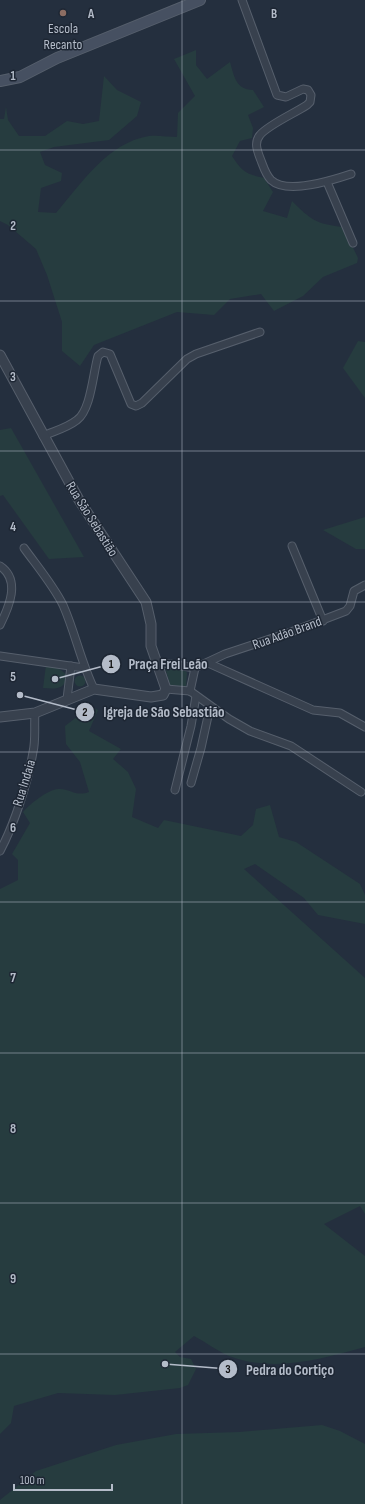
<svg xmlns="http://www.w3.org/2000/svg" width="365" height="1504" viewBox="0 0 365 1504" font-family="'Sofia Sans Condensed',sans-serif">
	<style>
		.green { fill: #263c3f }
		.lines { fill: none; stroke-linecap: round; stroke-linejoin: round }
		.minor-casing { stroke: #565f6c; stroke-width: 9 }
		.tertiary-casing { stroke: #565f6c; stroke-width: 11 }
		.secondary-casing { stroke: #565f6c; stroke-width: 12 }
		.minor { stroke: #38414e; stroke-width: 7 }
		.tertiary { stroke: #38414e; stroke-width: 9 }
		.secondary { stroke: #465061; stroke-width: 10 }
		.grid { fill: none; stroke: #b4bcc9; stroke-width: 1; stroke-opacity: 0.55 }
		.education-dot { fill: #8d6e63; stroke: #1d2633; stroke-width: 1.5 }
		.labels { text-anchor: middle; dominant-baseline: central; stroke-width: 3; stroke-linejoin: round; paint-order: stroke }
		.poi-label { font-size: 14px; fill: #b4bcc9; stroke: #1d2633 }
		.street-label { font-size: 14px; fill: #b4bcc9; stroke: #1d2633 }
		.grid-label { font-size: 13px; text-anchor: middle; font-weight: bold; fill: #b4bcc9; stroke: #1d2633; stroke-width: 3; stroke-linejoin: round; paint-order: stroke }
		.leader { fill: none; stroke: #b4bcc9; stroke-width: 1.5 }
		.callout-dot { fill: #b4bcc9; stroke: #1d2633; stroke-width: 1.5 }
		.mark-label { font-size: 12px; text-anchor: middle; font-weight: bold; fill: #111 }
		.callout-label { font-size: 15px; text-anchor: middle; font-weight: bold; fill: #b4bcc9; stroke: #1d2633; stroke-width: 3; stroke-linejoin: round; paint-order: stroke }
	</style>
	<rect width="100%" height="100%" fill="#242f3e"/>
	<g class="green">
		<path d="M196,50V65L207,79L230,62C234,76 236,90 253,90L264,107L248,115L253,128L252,138L240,141L232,156C242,172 246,174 264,178L273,192L263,211L287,218L292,201C311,220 316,224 343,227L358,258L357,263L323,277L303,296L274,311L261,294L230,299L214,315L177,312L94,345L80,366L62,351V322L47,275L36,249L8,225L0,221V119H4L6,107L8,120L19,136H45L67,121L83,124L99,121L104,76L117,90L141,102L137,116L109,140L54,147L40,152L45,165L62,173L61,181L41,188L38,212L56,213C82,183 107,143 149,136C158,135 168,137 177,137L178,113L195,96L174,59Z"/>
		<path d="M358,341L365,342V398L343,368Z"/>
		<path d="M11,428L84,557L49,559L3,495L0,496V430Z"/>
		<path d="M365,517V549H356L323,530Z"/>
		<path d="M46,665C55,667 61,668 67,676C65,690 55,689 43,688Z"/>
		<path d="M165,667L185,670L187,673L186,687L170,685Z"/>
		<circle cx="80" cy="681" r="5.5"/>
		<path d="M91,706L98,710L89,731L121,749L113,759L128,772L136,789L132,817L158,828L164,820L241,836L253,825L256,809L270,805L279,837L296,842L360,884L365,895V924L318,915L304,898L255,864L244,869L365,978V1214L360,1206L324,1224L365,1256V1347C321,1359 274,1373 229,1356C217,1351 206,1342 194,1336L175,1352L180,1357L191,1359L196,1369L188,1385L180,1388L115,1395L58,1393L14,1406L11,1423L0,1434V889L18,880V860L12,854L30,823L23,812C30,804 47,790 58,789C70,788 75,797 89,792L80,762L66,744L65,726Z"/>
		<path d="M322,1425L340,1431L365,1444V1504H0V1500L36,1471L116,1445L176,1434L239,1432Z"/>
	</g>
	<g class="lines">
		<defs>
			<g id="minor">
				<path d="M242,0L277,95L286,97L303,89L308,90L311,95L310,102L307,105C295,113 268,125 260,135C254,142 257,150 260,158C263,165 265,174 271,180C287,195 333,180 351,174"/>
				<path d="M327,182L353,243"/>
				<path d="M43,436C54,431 67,428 77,420C91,410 93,373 98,356L103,352L110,354L131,404L136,406L142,403L187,359L196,354L260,332"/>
				<path d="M292,546L323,621"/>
				<path d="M24,548C37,566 53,585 63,605C75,632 81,662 94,689"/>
				<path d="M0,566C21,580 9,607 0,625"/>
				<path d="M0,656L84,668"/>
				<path d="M157,662L195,668L225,654L291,632L346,611L350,606L354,591L365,585"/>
				<path d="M208,663L313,710L340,713L365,727"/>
				<path d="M166,689L190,691"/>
				<path d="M190,691L229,719L250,731L291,746L361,792"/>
				<path d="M190,691L195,668"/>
				<path d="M67,699L71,666"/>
				<path d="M191,783L201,748L210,707"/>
				<path d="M175,790L191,726L196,696"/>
				<path d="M0,851C14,825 28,782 33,752C36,740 34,725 35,713"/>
			</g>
			<path id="tertiary" d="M0,355L79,500L146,602L151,624V646L166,689L163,695L151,697L94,689L35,713L0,717"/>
			<path id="secondary" d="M0,81L20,77L57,58L200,0"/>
		</defs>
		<use href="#minor" class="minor-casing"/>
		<use href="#tertiary" class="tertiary-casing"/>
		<use href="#secondary" class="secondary-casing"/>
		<use href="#minor" class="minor"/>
		<use href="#tertiary" class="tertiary"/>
		<use href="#secondary" class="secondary"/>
	</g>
	<path class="grid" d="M182,0V1504M0,150H365M0,301H365M0,451H365M0,602H365M0,752H365M0,902H365M0,1053H365M0,1203H365M0,1354H365"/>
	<circle class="education-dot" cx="63" cy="13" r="4"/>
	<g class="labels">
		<g class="poi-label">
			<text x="63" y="28">Escola<tspan x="63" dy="16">Recanto</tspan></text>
		</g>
		<g class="street-label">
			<text transform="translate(92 519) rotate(58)">Rua São Sebastião</text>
			<text transform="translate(287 633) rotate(-20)">Rua Adão Brand</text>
			<text transform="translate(24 783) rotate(-73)">Rua Indaia</text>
		</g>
	</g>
	<g class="grid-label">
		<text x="91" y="18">A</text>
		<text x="274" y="18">B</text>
		<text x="13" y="80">1</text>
		<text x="13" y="230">2</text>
		<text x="13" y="381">3</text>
		<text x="13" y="531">4</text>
		<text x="13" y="681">5</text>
		<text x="13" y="832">6</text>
		<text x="13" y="982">7</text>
		<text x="13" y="1133">8</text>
		<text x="13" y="1283">9</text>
	</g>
	<path class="leader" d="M55 679L111 664M20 695L85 712M165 1364L228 1369"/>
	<g class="callout-dot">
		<circle cx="55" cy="679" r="4"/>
		<circle cx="20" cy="695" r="4"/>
		<circle cx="165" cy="1364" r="4"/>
		<circle cx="111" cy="664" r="10"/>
		<circle cx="85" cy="712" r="10"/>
		<circle cx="228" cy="1369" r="10"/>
	</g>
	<g class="mark-label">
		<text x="111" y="668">1</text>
		<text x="85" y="716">2</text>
		<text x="228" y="1373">3</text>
	</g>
	<g class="callout-label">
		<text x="168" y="669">Praça Frei Leão</text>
		<text x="164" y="717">Igreja de São Sebastião</text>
		<text x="290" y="1375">Pedra do Cortiço</text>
	</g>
	<path d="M14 1484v6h98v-6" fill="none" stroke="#b4bcc9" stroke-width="2"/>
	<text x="20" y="1484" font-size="12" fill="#b4bcc9" stroke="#1d2633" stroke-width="3" paint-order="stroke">100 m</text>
</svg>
